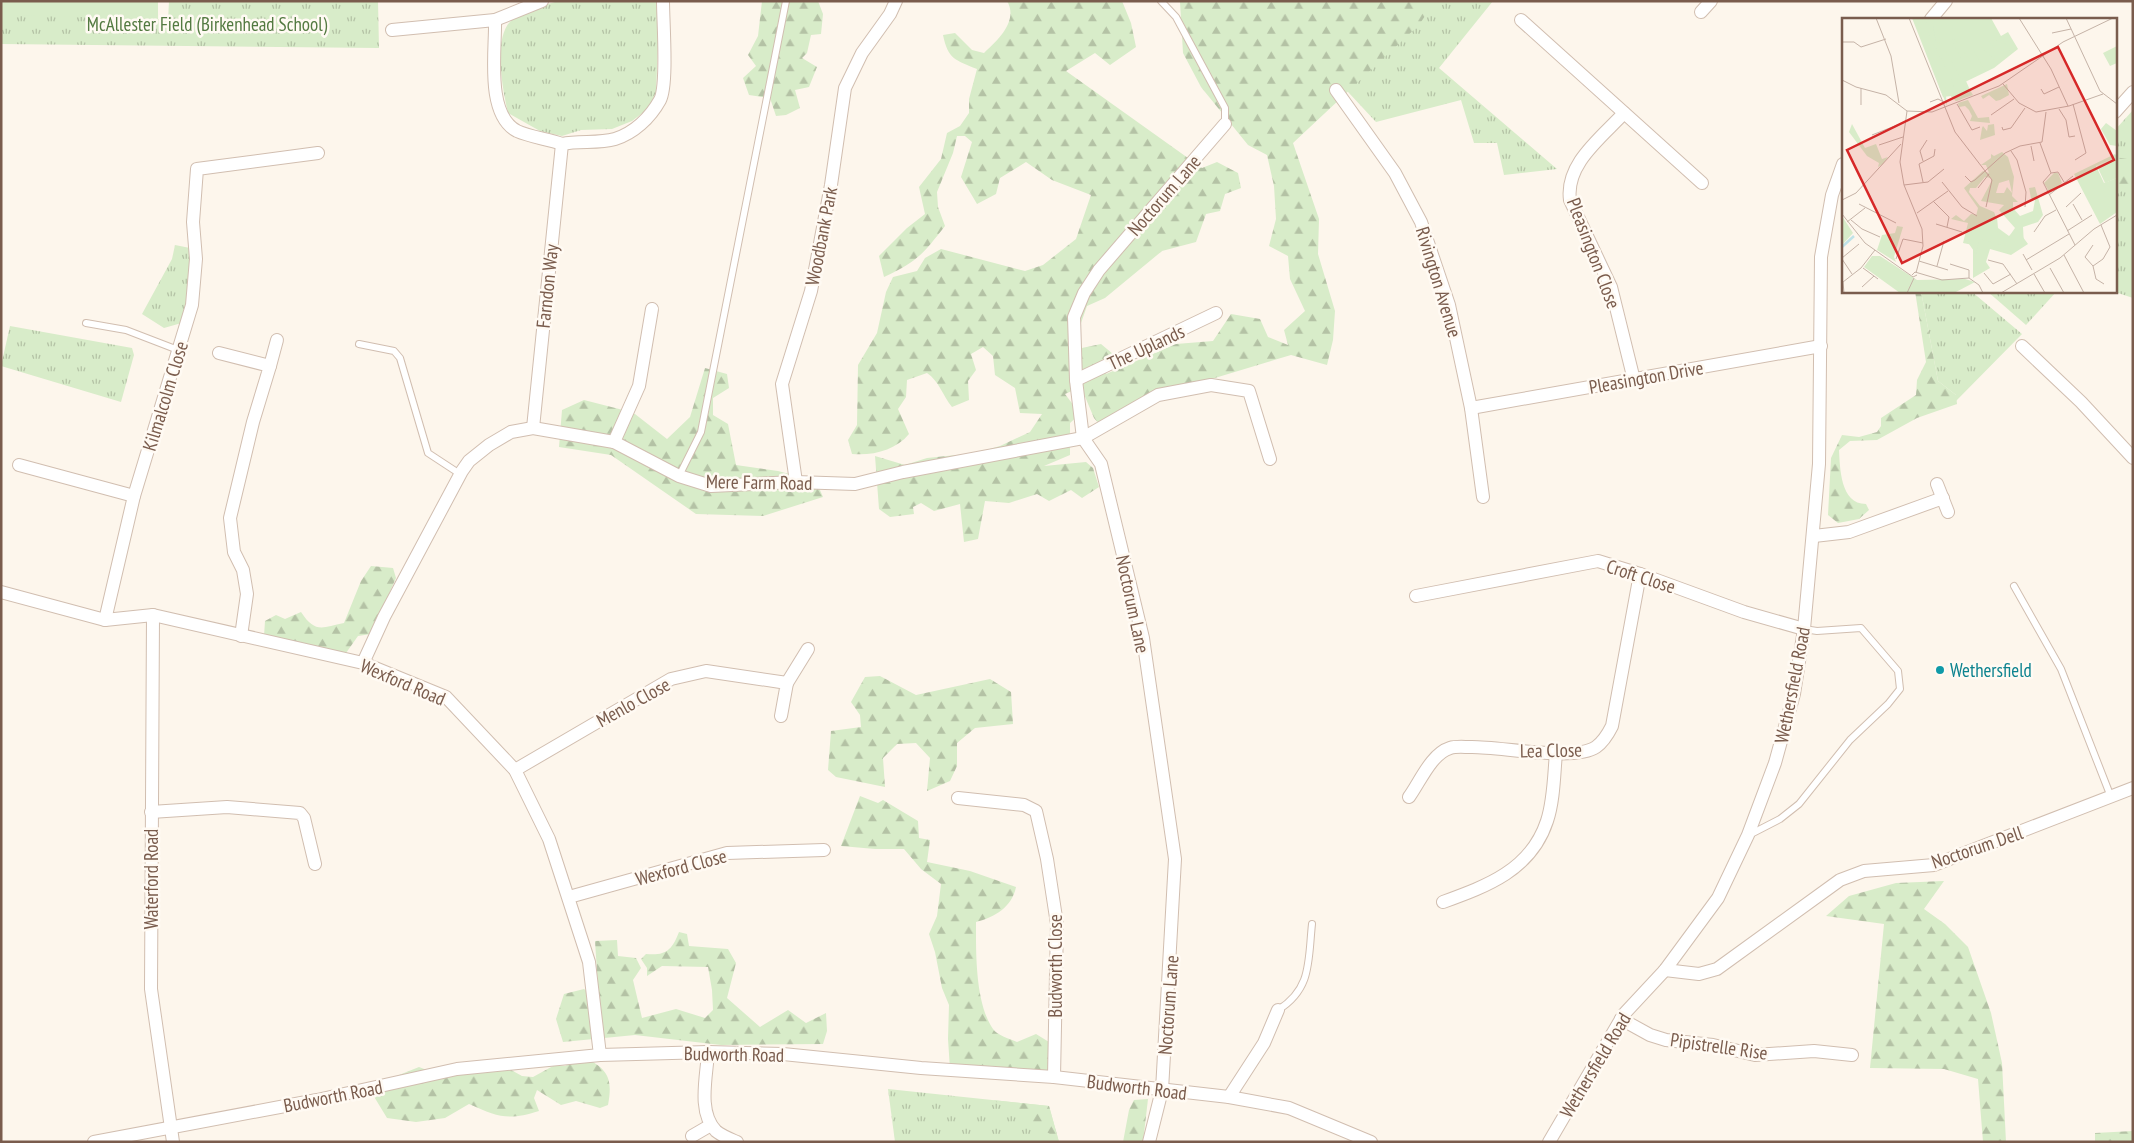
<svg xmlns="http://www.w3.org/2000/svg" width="2134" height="1143" viewBox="0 0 2134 1143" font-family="'PT Sans Narrow',sans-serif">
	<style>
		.grass { fill: url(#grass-tufts) }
		.forest { fill: url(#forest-firs) }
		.green { fill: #d8ecc9 }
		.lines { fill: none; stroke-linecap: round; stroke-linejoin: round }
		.lane-casing { stroke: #d1beb0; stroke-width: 8 }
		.street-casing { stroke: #d1beb0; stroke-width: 14 }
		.lane { stroke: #fff; stroke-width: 6 }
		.street { stroke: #fff; stroke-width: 12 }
		.culture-dot { fill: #0f9aa8; stroke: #fffaf3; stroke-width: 2 }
		.labels { text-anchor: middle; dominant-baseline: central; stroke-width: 5; stroke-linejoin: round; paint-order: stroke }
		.park-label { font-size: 19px; fill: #537a41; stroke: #fffaf3 }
		.street-label { font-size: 19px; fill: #7a5c4d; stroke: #fffaf3 }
		.culture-label { font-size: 19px; fill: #0d838f; stroke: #fffaf3; text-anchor: start }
		.inset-river { fill: none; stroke: #bfe3e8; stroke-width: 2.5 }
		.inset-road { fill: none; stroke: #c5b3a7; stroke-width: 1 }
		.view { fill: #d62828; fill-opacity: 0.15; stroke: #d62828; stroke-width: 2.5 }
		.inset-edge { fill: none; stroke: #7a5c4d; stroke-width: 2.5 }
	</style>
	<defs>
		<pattern id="grass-tufts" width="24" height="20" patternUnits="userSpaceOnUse" patternTransform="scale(1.25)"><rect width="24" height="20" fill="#d8ecc9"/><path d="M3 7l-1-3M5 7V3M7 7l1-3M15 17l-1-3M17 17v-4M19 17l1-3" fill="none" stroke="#b4c2a5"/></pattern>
		<pattern id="forest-firs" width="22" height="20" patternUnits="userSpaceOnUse" patternTransform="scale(1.25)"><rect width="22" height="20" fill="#d8ecc9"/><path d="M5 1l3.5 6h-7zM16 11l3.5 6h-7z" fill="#b4c2a5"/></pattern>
	</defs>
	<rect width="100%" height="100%" fill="#fdf6ec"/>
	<g class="grass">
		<path d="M169,1H378L379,48L1,44V13L158,19L168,21Z"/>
		<path d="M559,1H657L658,43L656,92L649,108L632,121L612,129L581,130L562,136L540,131L508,113C503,91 492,36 512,20C523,10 544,5 559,1Z"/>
		<path d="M1182,1H1493L1439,68L1557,169L1504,175L1497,143H1474L1461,100L1376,122L1335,78Z"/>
		<path d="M2133,110V298L2112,291H2115V130Z"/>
		<path d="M175,245L195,249L185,322L164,328L142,314L172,259Z"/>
		<path d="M1921,291H1971L2022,334L1956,401V395L1938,381Z"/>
		<path d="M1987,291H2057L2026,325Z"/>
		<path d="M10,326L132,348L134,355L121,402L1,366Z"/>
		<path d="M888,1089L1049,1106L1059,1142H895Z"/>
	</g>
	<g class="forest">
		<path d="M762,1H818L823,14L821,34L811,35L807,53L802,58L817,67L809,87L795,90L800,108L786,115L776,116L770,98L749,95L743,78L756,66L748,55L758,36Z"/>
		<path d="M1007,1H1122L1131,23L1136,47L1110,65L1095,53L1066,71L1202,168L1217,162L1238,173L1241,188L1225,194L1220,211L1206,214L1196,242L1162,251L1105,298L1087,306L1075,340L1077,349L1101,344L1113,354L1106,374L1176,344L1213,341L1231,314L1260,319L1268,337L1288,345L1284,330L1305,311L1290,279L1288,256L1269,246L1276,219L1274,186L1267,155L1248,145L1201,87L1183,53L1180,2L1435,1L1419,25L1293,143L1319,219L1318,254L1335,311L1333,340L1327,365L1291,355L1185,387L1106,432L1094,418L1081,387L1065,394L1080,414L1070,423V455L1044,466L1086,462L1093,468L1099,487L1082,498L1071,490L1049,501L1037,494L1009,503L985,501L978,539L964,542L960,504L934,511L921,503L913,507L914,514L890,517L879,509L875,456L905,465L927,458L976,453L1000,446L1030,432L1042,414L1020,413L1015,388L995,375L993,356L983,347L971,354L976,370L968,381L969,400L952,407C943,396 939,381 927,373L907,380L906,397L898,409L909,434C896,450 873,456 852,454L848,440L857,425L858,365L877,333L886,292L893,277L917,271L925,258L941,249L1025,271L1043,265L1076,239L1091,195L1052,180L1026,162L1000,178L996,194L977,204L961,177L972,142L965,136H957L953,153L937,192L938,207L945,226C923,254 917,262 884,277L879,256L907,228L925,214L919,187L941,159L947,133L960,126L969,113V99L977,69C955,60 948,59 943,35L955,33L972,50L984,53C997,41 1019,21 1007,1Z"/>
		<path d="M2115,157L2133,160V185L2115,195Z"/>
		<path d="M1915,291H1921L1938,381L1956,395L1957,404L1917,418L1877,440L1850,441L1839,450C1840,467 1840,504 1866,504L1869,510L1859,519L1838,523L1828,515L1831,458L1842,435L1859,437L1877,432L1881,426V418L1916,395L1917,380L1926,362Z"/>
		<path d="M705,368L727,374L729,388L713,398V415L728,424L736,465L778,471L816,481L823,497L763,516L696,514L611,455L559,447L562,410L584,400L623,410L635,414L667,439L690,417Z"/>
		<path d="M371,566L393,568L396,578L371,634L358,636L346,653L264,636L265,621L276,615L285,619L301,612C315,633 321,628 344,623L361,581Z"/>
		<path d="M880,676L916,695L990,679L1011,692L1013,724L975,728L957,743V766L950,781L927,791L930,758L916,743L897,744L883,758L885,787L836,777L828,770L831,731L861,727L860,715L851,702L865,677Z"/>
		<path d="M860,796L878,803L883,800L918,821L919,838L930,840L927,862L970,871L1016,887C1012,907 995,917 976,922C976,952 975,1003 993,1029C997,1035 1010,1039 1017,1042L1036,1034L1049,1042L1057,1072L950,1069L948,1039L949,1005L942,988L935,952L929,934L937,916L941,884L921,869L904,849H875L841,846Z"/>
		<path d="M1944,881L1924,909L1945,924L1968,947L1991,1013L2002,1063L2006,1142H1983L1978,1079L1944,1069L1870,1068L1884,924L1826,916L1849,896L1896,883Z"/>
		<path d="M679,932L687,934L689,946L728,949L736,963L727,998L760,1027L788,1010L806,1023L826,1013L827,1031L823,1044L721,1045L635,1035L563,1042L556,1019L564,994L584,989L590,994L598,987L595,941L617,940L618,956L636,958L641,968L633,980L642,1018L676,1009L705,1018L713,1010L712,990L708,967L662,966L647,976V968L641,959L646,954C666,956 672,950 679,932Z"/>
		<path d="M585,1057C608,1070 613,1078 608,1105L600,1108L576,1101L561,1105L537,1090L534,1098L539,1111C508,1121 498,1117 469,1104L445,1118L416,1122L387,1118L370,1090L384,1081L419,1067L437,1074L500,1064L522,1076L533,1077L553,1066H565Z"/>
		<path d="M1148,1099L1143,1142H1123L1129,1110L1134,1100Z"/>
		<path d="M993,1100L1049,1106L1059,1142H1048L1050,1134Z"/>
		<path d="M2133,1131V1142H2095V1133Z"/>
	</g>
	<path class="green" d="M1,1H158V19L1,15Z"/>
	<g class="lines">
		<defs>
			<g id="lane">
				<path d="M1161,1L1176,17L1225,108V124"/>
				<path d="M86,323L126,330L178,350"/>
				<path d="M359,344L394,351L400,358L428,453L460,474"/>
				<path d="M679,476L701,432L786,1"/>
				<path d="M2014,586L2061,669L2111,797"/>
				<path d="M1749,835L1780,819L1799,804L1850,740L1888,704L1900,689L1898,671L1861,628L1817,631L1804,629"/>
				<path d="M1278,1010C1312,989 1308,961 1312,924"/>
			</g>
			<g id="street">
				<path d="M1701,12L1711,1"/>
				<path d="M1931,19L1946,1"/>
				<path d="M495,20C496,49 485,114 517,131C530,137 548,139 562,144L533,428"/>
				<path d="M1521,20L1702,183"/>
				<path d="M392,30L495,20L542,1"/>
				<path d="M1336,90L1395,173L1421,222L1449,305L1471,408L1483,497"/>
				<path d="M2115,112L2133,92"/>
				<path d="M1624,113C1601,138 1565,164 1570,200L1611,287L1634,380"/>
				<path d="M562,144C579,140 598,144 615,139C634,133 650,118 660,100C668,85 663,22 663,1"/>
				<path d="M2022,346L2081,402L2133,458"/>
				<path d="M219,353L270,366L253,422L230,518L234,552L243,570L247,594L241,636"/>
				<path d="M270,366L277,340"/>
				<path d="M1076,380L1216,313"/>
				<path d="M1471,408L1821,346"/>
				<path d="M614,442L639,386L652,309"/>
				<path d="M19,465L134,496"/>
				<path d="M796,482L782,384L811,291L831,185L845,88L862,53L890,14L896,1"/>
				<path d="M1937,484L1948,512"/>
				<path d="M1814,536L1849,532L1943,498"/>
				<path d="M1,592L105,620L153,615L363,663L446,697L515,770L549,839L589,962L600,1055"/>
				<path d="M1416,596L1598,561L1640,574L1744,612L1804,629"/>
				<path d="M153,615L151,989L173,1142"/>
				<path d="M105,620L134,496L192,305L196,259L193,222L197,169L318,153"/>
				<path d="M363,663L384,617L462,471L469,461L489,445L511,432L533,428L614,442L679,476L711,486L796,482L855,484L903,472L1083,438L1158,395L1211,385L1249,391L1270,459"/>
				<path d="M787,683L808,649"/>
				<path d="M515,770L671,679L706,671L787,683L781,716"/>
				<path d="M1409,797C1420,782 1431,754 1450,748C1456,746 1464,747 1470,747C1498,746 1574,762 1596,747C1603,742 1608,734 1612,726L1640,574"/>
				<path d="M958,798L1024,805L1036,811L1047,859L1057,924L1054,1077"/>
				<path d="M151,812L227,807L300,813L304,818L315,864"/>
				<path d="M569,897L727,853L824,850"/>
				<path d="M1443,902C1487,886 1531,870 1547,821C1554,800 1554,774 1556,753"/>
				<path d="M1665,970L1699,974L1717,969L1840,880L1864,871L1934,865L2133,788"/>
				<path d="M1621,1019L1650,1035L1666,1040L1713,1045L1755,1055L1814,1051L1852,1055"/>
				<path d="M708,1052C707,1075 697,1112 716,1131C722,1136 730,1139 737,1142"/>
				<path d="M1229,1097L1264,1043L1278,1010"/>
				<path d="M692,1136L711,1125"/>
				<path d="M94,1142L317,1100L457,1069L600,1055L708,1052L783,1054L921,1068L1054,1077L1229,1097L1289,1108L1371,1142"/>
				<path d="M1149,1142L1162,1090L1175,859L1143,638L1101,464L1083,438L1076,380L1074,317L1084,293L1099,270L1225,124"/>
				<path d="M1549,1142L1624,1014L1665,970L1718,898L1748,835L1775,763L1794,694L1804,629L1819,464L1821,257L1832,195L1843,164"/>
			</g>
		</defs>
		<use href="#lane" class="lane-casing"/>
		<use href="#street" class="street-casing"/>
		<use href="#lane" class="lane"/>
		<use href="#street" class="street"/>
	</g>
	<circle class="culture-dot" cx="1940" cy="670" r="5"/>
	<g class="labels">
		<g class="park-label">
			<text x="207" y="24">McAllester Field (Birkenhead School)</text>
		</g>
		<g class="street-label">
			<text transform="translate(1164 195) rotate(-49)">Noctorum Lane</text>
			<text transform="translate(821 236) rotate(-79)">Woodbank Park</text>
			<text transform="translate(1594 253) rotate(69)">Pleasington Close</text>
			<text transform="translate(1439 282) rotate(73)">Rivington Avenue</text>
			<text transform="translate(547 286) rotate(-84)">Farndon Way</text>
			<text transform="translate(1146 347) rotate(-25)">The Uplands</text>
			<text transform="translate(1646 377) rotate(-10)">Pleasington Drive</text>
			<text transform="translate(165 396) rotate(-73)">Kilmalcolm Close</text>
			<text transform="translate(759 482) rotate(1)">Mere Farm Road</text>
			<text transform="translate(1641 576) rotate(18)">Croft Close</text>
			<text transform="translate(1133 604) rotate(78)">Noctorum Lane</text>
			<text transform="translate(403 682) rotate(23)">Wexford Road</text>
			<text transform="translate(1792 685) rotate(-79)">Wethersfield Road</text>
			<text transform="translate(633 702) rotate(-29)">Menlo Close</text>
			<text transform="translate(1551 750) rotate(-1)">Lea Close</text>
			<text transform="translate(1977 847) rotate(-19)">Noctorum Dell</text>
			<text transform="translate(681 867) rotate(-15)">Wexford Close</text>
			<text transform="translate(151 879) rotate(-90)">Waterford Road</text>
			<text transform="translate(1055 966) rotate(-90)">Budworth Close</text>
			<text transform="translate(1168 1005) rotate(-86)">Noctorum Lane</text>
			<text transform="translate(1719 1046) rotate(8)">Pipistrelle Rise</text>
			<text transform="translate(734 1054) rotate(1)">Budworth Road</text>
			<text transform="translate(1595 1065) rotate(-59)">Wethersfield Road</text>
			<text transform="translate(1137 1087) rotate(7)">Budworth Road</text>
			<text transform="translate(333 1096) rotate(-11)">Budworth Road</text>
		</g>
		<g class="culture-label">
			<text x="1950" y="670">Wethersfield</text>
		</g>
	</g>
	<g transform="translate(1842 18)">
		<rect width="275" height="275" fill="#fdf6ec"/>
		<path d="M70,0H149L159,18L166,14L176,31L152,50L123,64L131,77L114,83L109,78L101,79ZM273,136L275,139L254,148L262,165L275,160V194L258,206L232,156ZM212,155H216L220,165L208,175L202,165ZM129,196L155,199L156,210L167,218L175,211L186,226L169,237L148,231L144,244L148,250L131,260V227L121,225L126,205L109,201L114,197L122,203ZM0,198L11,215L0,227ZM55,208L61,209L52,239L54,244L35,232L40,217L53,215Z" fill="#d8ecc9"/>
		<path d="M78,2L91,8L94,23L101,27L118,59L122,60L121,44L109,21L114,22L137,56L124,63L128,72L115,70L113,80L120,81L114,83L109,78H104L105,88L97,68L110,72L112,67L85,12L77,9ZM158,18L169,34L163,39L162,33L153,31L146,22L154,23ZM136,26L156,45L143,53L132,33ZM165,66L167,77L158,82L154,83L147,77L141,81L139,78ZM126,82L136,100L147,99L148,105L128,103L130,98L127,92L123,88L117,89L116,85ZM10,106L23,130L34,126L40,141L46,139L41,146L36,149L37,145L25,138L7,114ZM152,106L153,117L138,122L140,110L141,108L145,113L146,107ZM160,134L166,139L172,159L170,178L176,184H171V190L178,198L191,193L193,182L189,180L187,170L193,169L201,197L196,204L181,209L182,227L168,229L137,221L134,236L127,226L136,190L122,170L141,153L147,155L144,147H139L149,140V136L152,138ZM143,159L149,160V164L139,183L162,187L157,192L173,210L166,220L152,212L154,199L152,194L138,188L127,174L128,170H134ZM167,162L170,175L165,169L162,175H154L157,165Z" fill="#d8ecc9" fill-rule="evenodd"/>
		<path d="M275,28V45L268,48L261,35ZM264,105L275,113V128L268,127L259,111ZM275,139V160L263,165L255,148ZM30,238H38L75,262L123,261L133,264L112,275H58L22,249Z" fill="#d8ecc9"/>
		<path class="inset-river" d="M0,229L12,218"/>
		<path class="inset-road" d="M34,0L49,38L57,85M67,0L113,114L150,162L144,189M177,0L209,51L226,88M224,0L258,73L275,86M210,15L229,11M0,24H12L19,29L44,21M0,62L14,69L44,77L65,93L90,94L157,68L221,24L271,0M161,66L177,85L194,94L227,88L261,76M199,71L202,76L217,69M88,84L96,81L102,84M115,86L130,112L138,109M231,86L244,135L233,142M19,87V70M217,91L224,102L227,119L233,118M65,93L58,144L62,167L80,211L81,228L74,255M149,97L172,81M160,109L161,112L169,110L183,90M30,117L63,104M198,125L209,155L216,154L222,164M37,127L61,119M189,128L192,143M169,133L175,142L184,174L183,189M81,143L78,133L85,122M209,155L201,164L233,227M123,158L129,164L133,162L163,135L178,128L200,124L204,94M81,164L77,146L92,138L93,131M100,164L120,189L135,198M62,167L86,164L102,151M136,170L147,156M207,177L231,158M0,182L14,175L59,126M91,183L107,199L105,209M17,186L54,205M231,186L240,202M224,189L239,175M75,195L106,173M0,196L23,225L71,259L75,257M9,202L20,211L38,219M5,204L23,190M94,206L120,214M225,213L250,197M192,214L203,198L214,192M181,236L190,252M222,237L242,275M0,240L17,226M0,241L10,256M54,241L61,221L81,225M146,242L161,246L175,266M184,242L227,216M77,243L106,252M108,246L127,252V260M95,248L102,223M251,248L261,241L268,229L259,207M251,248L243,239L251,227M251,248L254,261L262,266M21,250L36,261M208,250L222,275M142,255L151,266L169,256M192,256L203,275M70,257L73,254L100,262L127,260L137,267L141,275M20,269L32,258M2,275L1,264L19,250L33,232M65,275L72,260M159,275L218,240L252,211L275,197"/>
		<path class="view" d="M216,29L272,142L60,245L5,132Z"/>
		<rect width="275" height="275" class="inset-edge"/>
	</g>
	<rect width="2134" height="1143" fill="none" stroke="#7a5c4d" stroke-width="5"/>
</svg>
